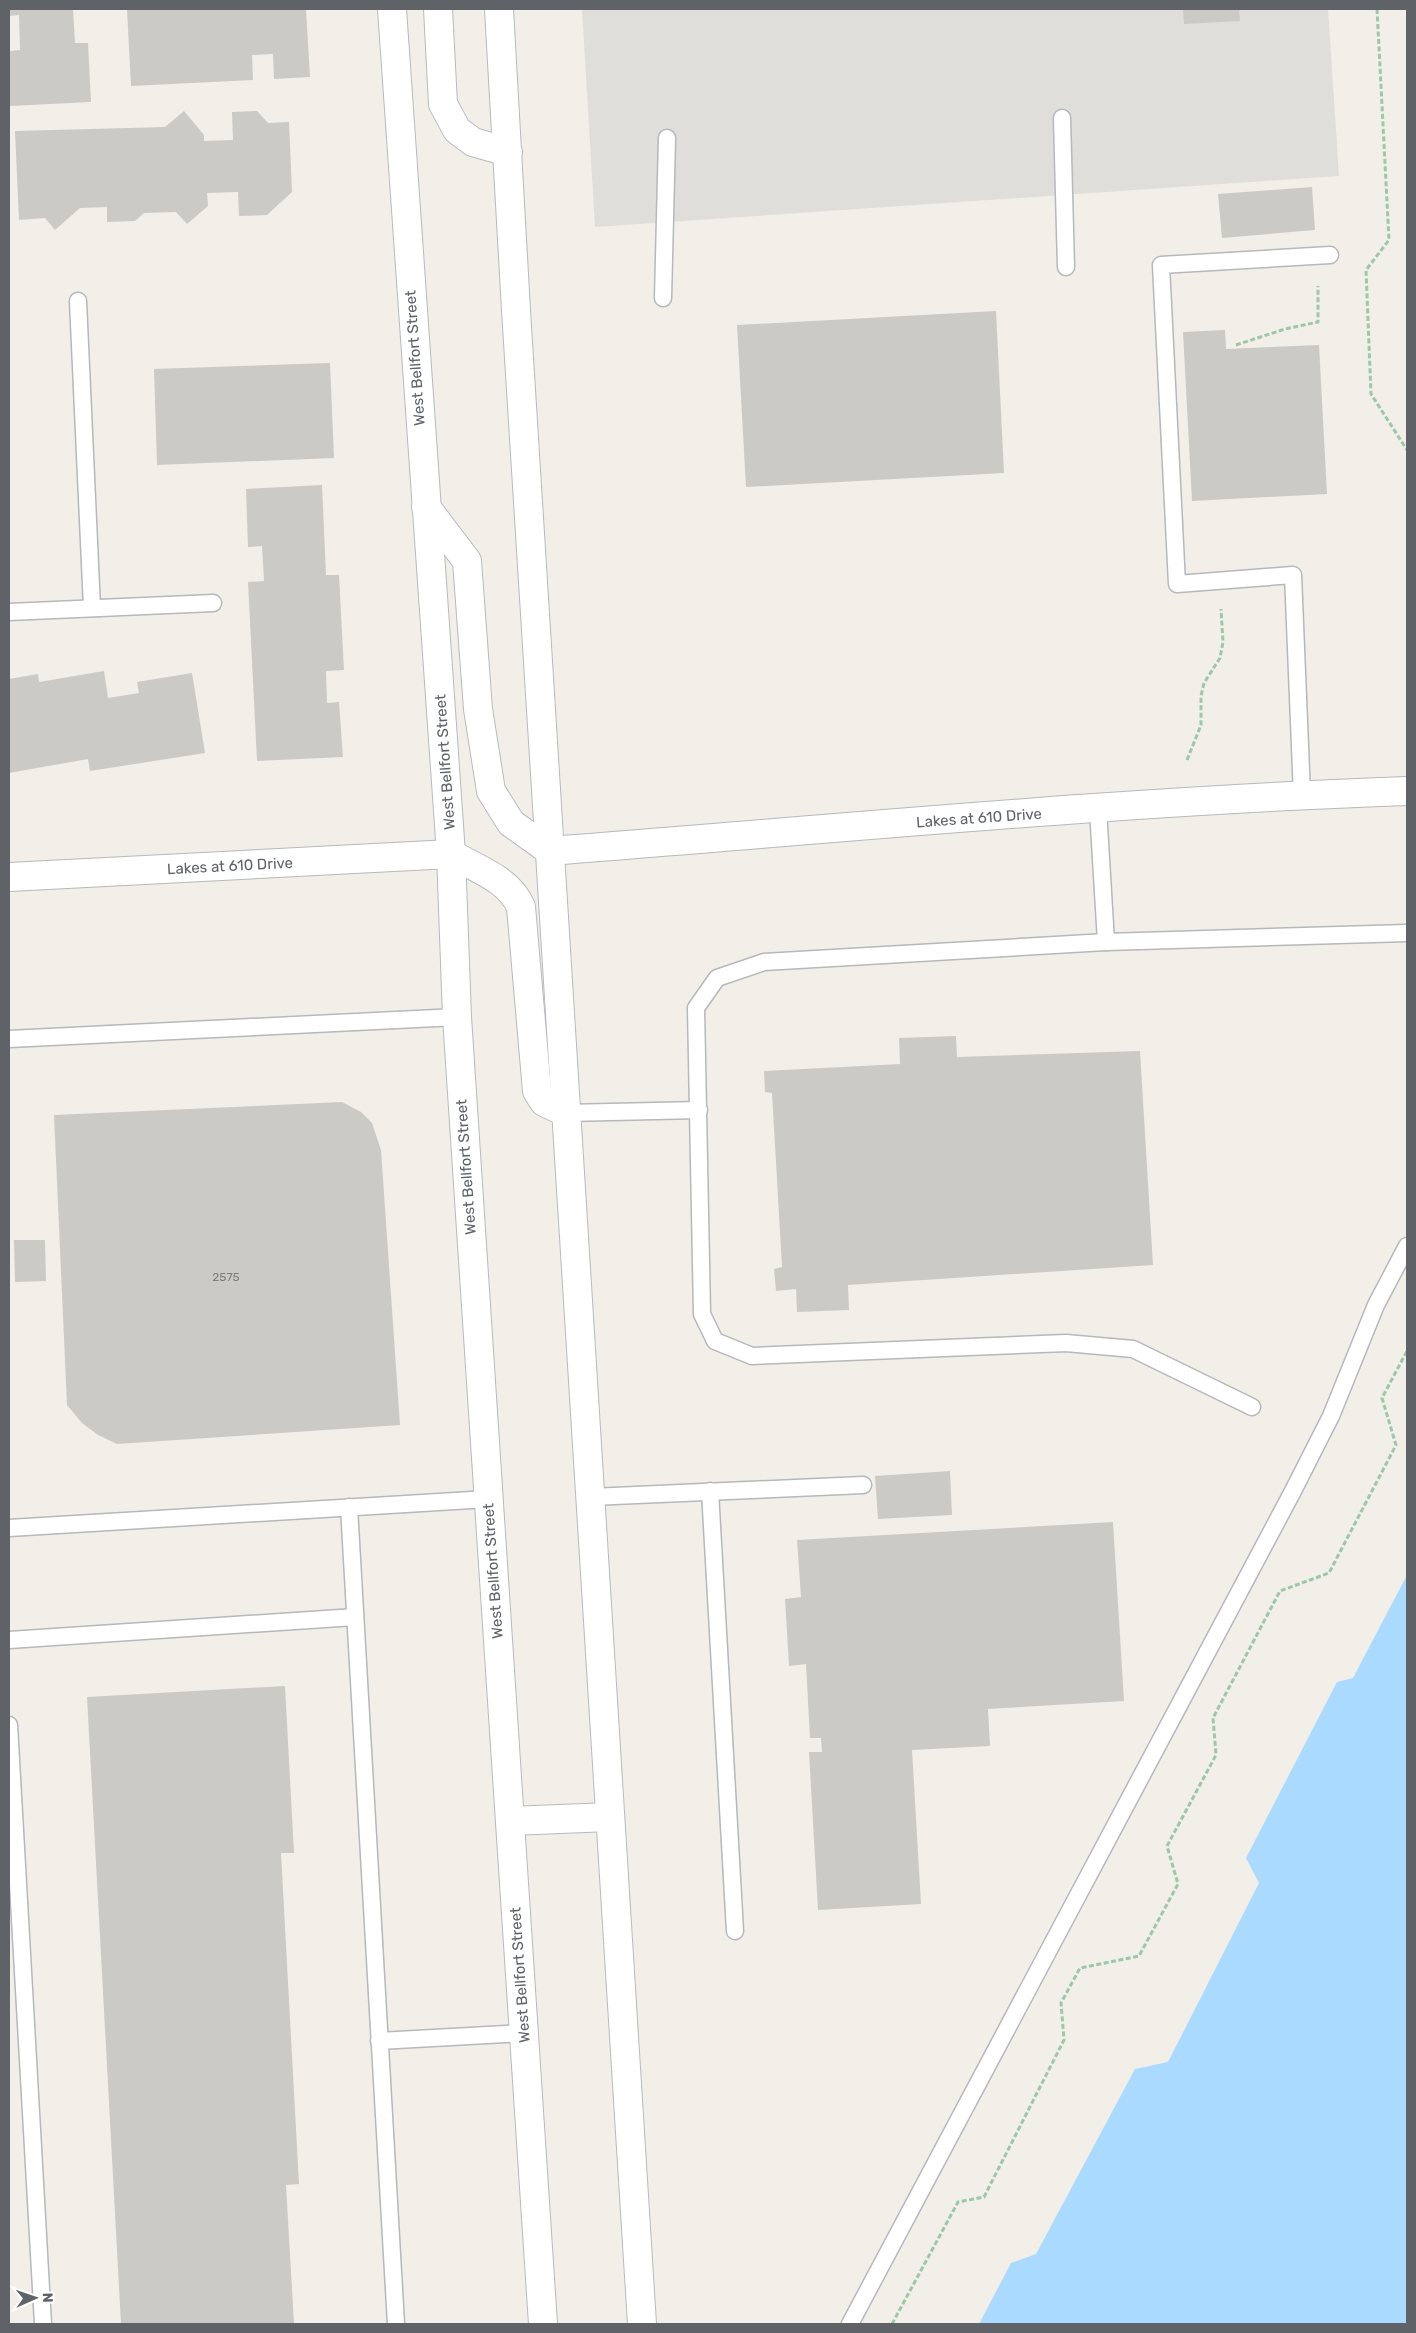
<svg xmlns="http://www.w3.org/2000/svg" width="1416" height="2333" viewBox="0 0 1416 2333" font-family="Rubik,sans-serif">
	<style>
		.industrial { fill: #e0deda }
		.water { fill: #aadaff }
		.building { fill: #cccac5 }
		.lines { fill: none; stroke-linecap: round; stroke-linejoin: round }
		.service-casing { stroke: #b5b8bc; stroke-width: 19 }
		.minor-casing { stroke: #b5b8bc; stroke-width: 30 }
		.secondary-casing { stroke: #b6babf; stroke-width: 30 }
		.path { stroke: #9cc7a9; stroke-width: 3; stroke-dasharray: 5 2.5; stroke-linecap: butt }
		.service { stroke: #fff; stroke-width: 16 }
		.minor { stroke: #fff; stroke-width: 28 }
		.secondary { stroke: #fff; stroke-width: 28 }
		.labels { text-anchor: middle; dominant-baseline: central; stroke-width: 4; stroke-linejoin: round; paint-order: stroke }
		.number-label { font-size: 12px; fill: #7a7d7f }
		.street-label { font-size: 15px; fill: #5f6368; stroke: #fff }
	</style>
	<rect width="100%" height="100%" fill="#f1efe8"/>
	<path class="industrial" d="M582,9H1328L1339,176L595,227Z"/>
	<path class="water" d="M1407,1575V2324H979L1011,2263L1036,2254L1135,2069L1168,2062L1259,1883L1246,1858L1337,1682L1353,1678Z"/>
	<g class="building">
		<path d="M9,9H73L75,43H88L91,102L10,106L9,51L20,50L19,15L9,16Z"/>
		<path d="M127,9H306L310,77L274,79L273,54L252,55L253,80L131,86Z"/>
		<path d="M1183,9H1239L1240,21L1184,24Z"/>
		<path d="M184,111L204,135V141L233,140L232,112L257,111L268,123L289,122L292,192L267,215L239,216L238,192L207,193L208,206L187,224L176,212L144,213L135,221L107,222V207L80,208L55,230L45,218L19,220L15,131L165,127Z"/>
		<path d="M1312,187L1315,230L1222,238L1218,194Z"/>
		<path d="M996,311L1004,473L746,487L737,325Z"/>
		<path d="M1225,330L1226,349L1319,345L1327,494L1192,501L1183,332Z"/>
		<path d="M330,363L334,458L157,465L154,369Z"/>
		<path d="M322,485L326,575H339L344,670L326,671L327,703L339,702L343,757L257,761L248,582L264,581L262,546L248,547L246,489Z"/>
		<path d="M104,671L108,698L139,693L137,682L192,673L205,753L90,771L88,759L9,773V679L38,674L39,682Z"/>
		<path d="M956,1036L957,1057L1140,1051L1153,1265L848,1285L849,1310L797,1312L796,1289L776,1291L774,1269L782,1267L772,1093L765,1092L764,1071L900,1064L899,1038Z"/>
		<path d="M342,1102L361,1112L372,1123L381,1150L400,1425L117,1444L98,1435L82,1423L67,1405L54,1115Z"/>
		<path d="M14,1240H45L46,1281L15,1282Z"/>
		<path d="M950,1471L952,1515L878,1519L875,1476Z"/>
		<path d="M1113,1522L1124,1701L988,1709L990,1746L912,1750L921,1904L818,1910L809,1752H822L821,1738H810L806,1664L789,1666L785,1599L801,1597L797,1540Z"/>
		<path d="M285,1686L294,1853H281L299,2184L286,2185L294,2324H121L87,1697Z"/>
	</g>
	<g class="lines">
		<defs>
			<g id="service">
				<path d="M1062,118L1066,267"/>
				<path d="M663,298L667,138"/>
				<path d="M78,301L92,608"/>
				<path d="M9,612L213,603"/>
				<path d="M1302,795L1293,575L1177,584L1161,265L1330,255"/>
				<path d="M1098,809L1106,942L1407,933"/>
				<path d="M1106,942L764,962L717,978L696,1008L702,1314L715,1341L752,1356L1066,1343L1133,1349L1252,1407"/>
				<path d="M9,1039L457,1017"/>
				<path d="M567,1113L699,1110"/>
				<path d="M710,1491L735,1931"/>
				<path d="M591,1497L863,1485"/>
				<path d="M349,1507L396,2324"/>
				<path d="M9,1528L488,1499"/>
				<path d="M9,1640L355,1617"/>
				<path d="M9,1725L43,2324"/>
				<path d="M379,2041L524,2033"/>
				<path d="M850,2324L1293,1491L1331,1416L1376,1305L1407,1246"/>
			</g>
			<g id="minor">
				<path d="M550,851C836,829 1121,801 1407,791"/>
				<path d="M9,877L451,854"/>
			</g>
			<g id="secondary">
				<path d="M392,9L451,854L457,1017L543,2324"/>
				<path d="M438,9L443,104L457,130L473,142L508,152"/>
				<path d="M499,9L516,310L642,2324"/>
				<path d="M426,507L467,561L478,709L491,791L511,823L550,851"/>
				<path d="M451,854C477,869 509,879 521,907L537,1091L544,1102L567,1113"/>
				<path d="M510,1821L610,1817"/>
			</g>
		</defs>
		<use href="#service" class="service-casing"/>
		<use href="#minor" class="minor-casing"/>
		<use href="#secondary" class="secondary-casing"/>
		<g class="path">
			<path d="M1377,9L1389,240L1366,270L1371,394L1407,450"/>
			<path d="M1236,345L1285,329L1318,322V286"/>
			<path d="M1187,760L1201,725V696L1204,683L1220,658L1223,642L1221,609"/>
			<path d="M892,2324L958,2202L984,2197L1064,2040L1061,2003L1080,1968L1139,1956L1178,1884L1167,1846L1216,1755L1213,1718L1280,1591L1329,1573L1396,1445L1382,1398L1407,1351"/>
		</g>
		<use href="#service" class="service"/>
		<use href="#minor" class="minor"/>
		<use href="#secondary" class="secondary"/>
	</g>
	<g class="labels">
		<g class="number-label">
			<text x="226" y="1277">2575</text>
		</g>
		<g class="street-label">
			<text transform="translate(415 358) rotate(-94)">West Bellfort Street</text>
			<text transform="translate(445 762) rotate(-94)">West Bellfort Street</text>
			<text transform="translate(979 818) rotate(-4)">Lakes at 610 Drive</text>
			<text transform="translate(230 866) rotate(-3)">Lakes at 610 Drive</text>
			<text transform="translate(466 1167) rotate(-94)">West Bellfort Street</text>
			<text transform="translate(493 1571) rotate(-94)">West Bellfort Street</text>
			<text transform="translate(520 1975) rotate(-94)">West Bellfort Street</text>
		</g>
	</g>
	<rect width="1416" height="2333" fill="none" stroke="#5f6368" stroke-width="20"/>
	<g transform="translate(35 2298) rotate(88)" stroke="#ffffff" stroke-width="4" paint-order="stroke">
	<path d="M0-4L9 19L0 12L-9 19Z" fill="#5f6368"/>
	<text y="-8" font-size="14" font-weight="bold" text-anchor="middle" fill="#5f6368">N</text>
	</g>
</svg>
